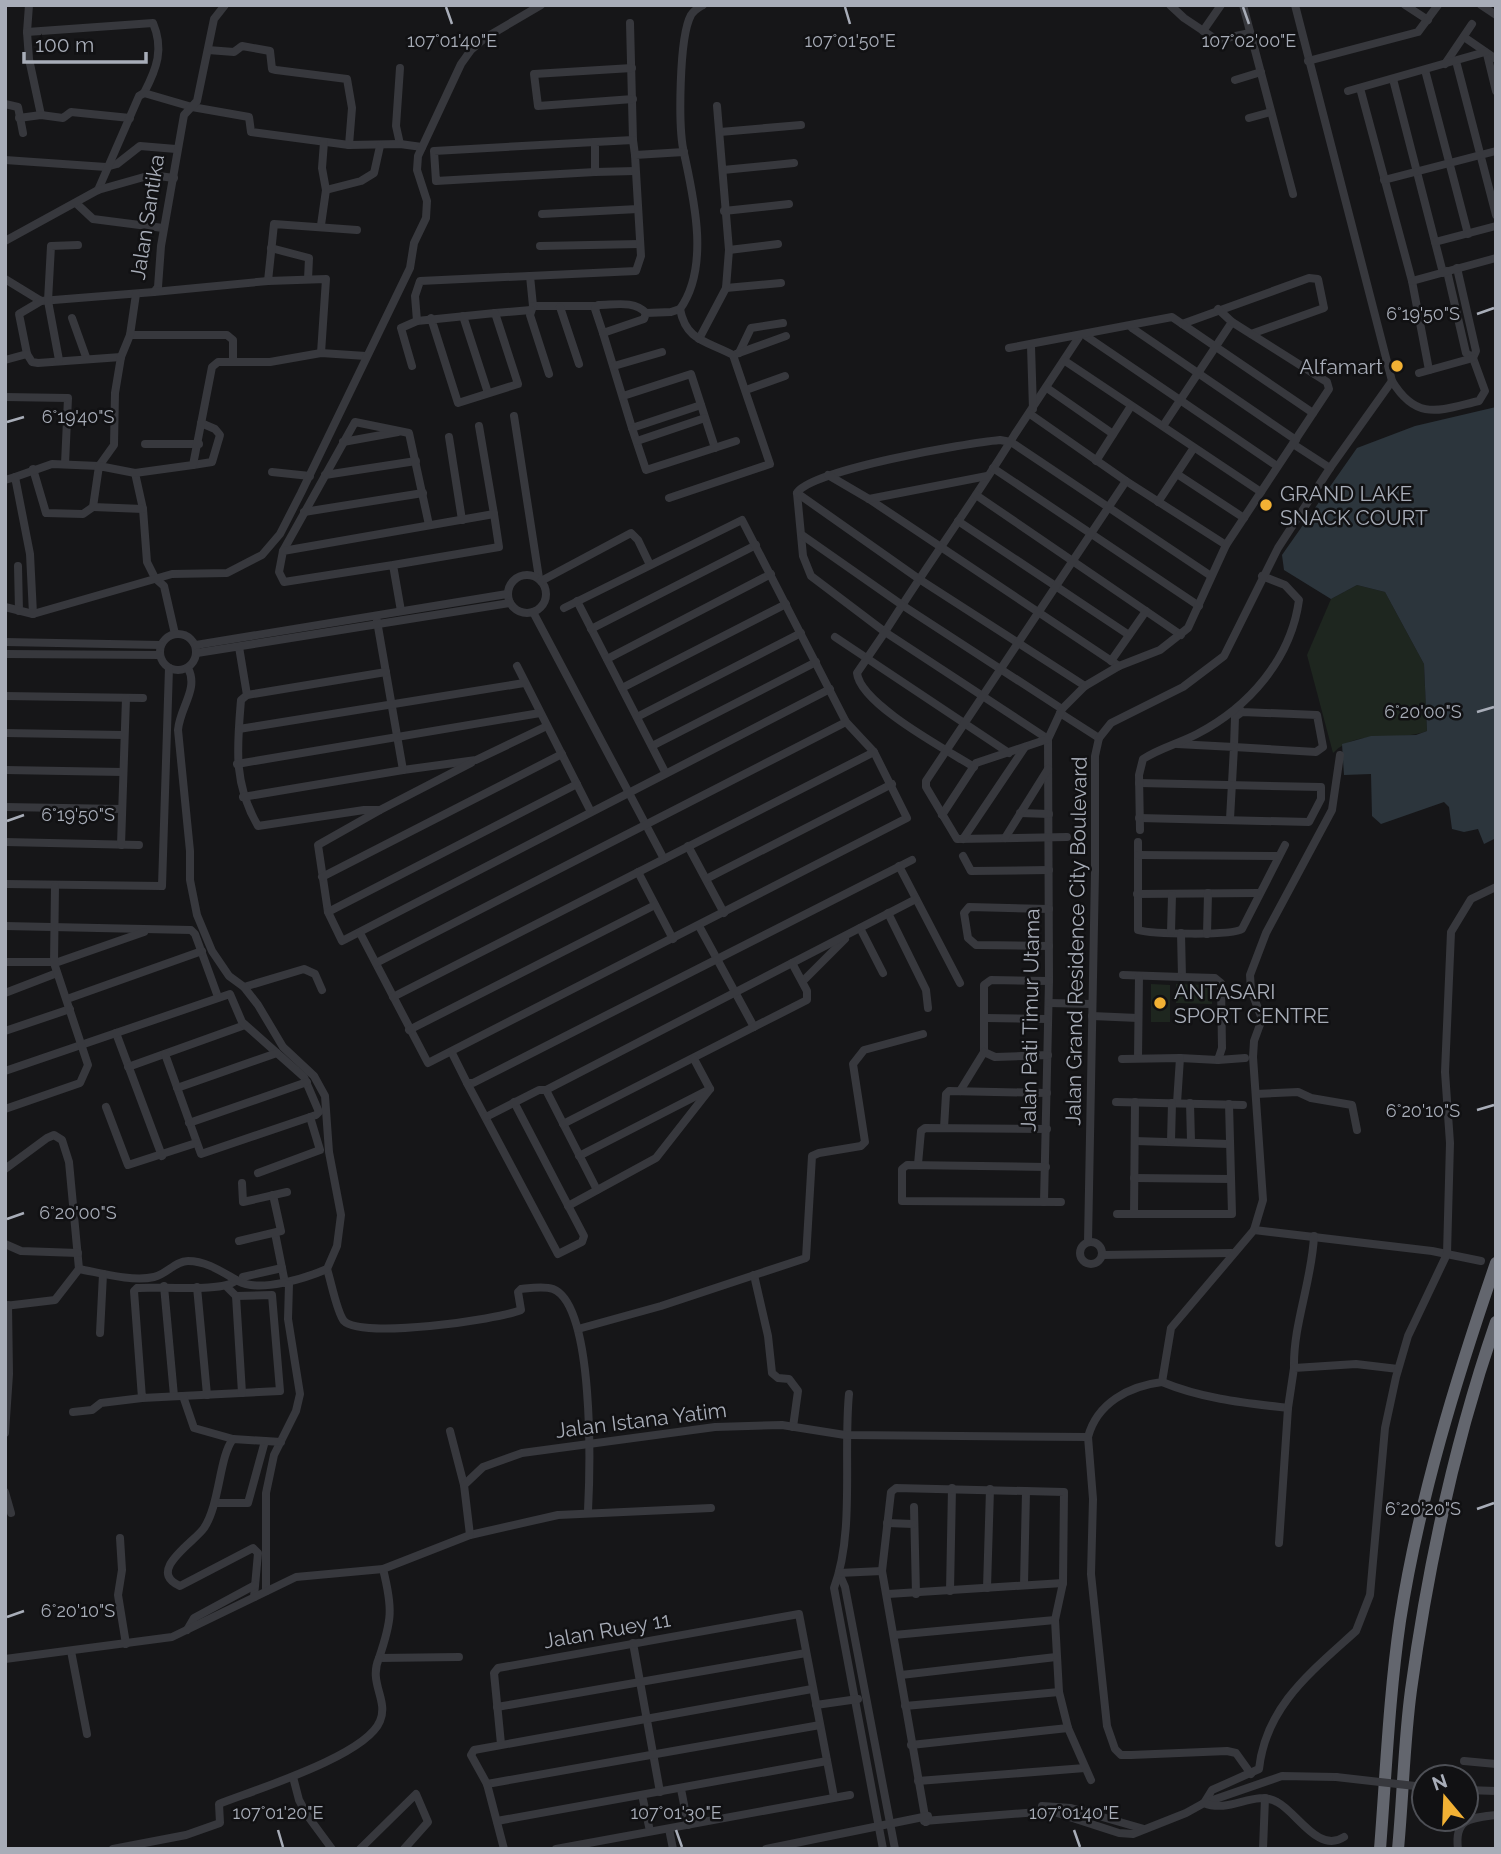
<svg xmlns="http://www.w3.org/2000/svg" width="1501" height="1854" viewBox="0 0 1501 1854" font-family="Raleway,sans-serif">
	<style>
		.green { fill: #1e261f }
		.water { fill: #2c353c }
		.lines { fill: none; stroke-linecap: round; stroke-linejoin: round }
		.minor { stroke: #37383d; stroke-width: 8 }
		.highway { stroke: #63666e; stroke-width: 12 }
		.minor-bridge { stroke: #37383d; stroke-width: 8 }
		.ticks { fill: none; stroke: #a8adb8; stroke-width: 2.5 }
		.poi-dot { fill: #f2b134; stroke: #111113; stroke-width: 2.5 }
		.labels { text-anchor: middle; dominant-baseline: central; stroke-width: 5; stroke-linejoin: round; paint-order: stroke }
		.street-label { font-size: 21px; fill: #a8adb8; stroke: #111113 }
		.poi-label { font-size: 21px; fill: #a8adb8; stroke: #111113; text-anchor: start }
		.ticks-label { font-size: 18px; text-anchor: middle; fill: #a8adb8; stroke: #111113; stroke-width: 5; stroke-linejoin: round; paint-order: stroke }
	</style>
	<rect width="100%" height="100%" fill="#161618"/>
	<g class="green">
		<path d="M1357,585L1385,592L1424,664L1427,731C1396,743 1359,727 1333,753L1307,655L1331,599Z"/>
		<path d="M1151,984L1170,985V1022H1151Z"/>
		<path d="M1176,984L1213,985L1212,1004L1176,1003Z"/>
	</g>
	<path class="water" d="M1496,407V838L1484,844L1478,829L1464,832L1452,829L1449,807L1444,802L1381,824L1372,816L1371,774L1344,775L1342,744L1371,736L1416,735L1427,731L1424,664L1385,592L1357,585L1331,599L1284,570L1282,555L1357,448L1415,426Z"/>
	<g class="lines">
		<g class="minor">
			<path d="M1170,5L1184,18L1217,40L1250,33"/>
			<path d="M1243,5L1293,194"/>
			<path d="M1295,5L1392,381C1417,422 1440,410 1479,401L1485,391L1473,358L1466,353L1447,271"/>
			<path d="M1405,5L1428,20"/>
			<path d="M1481,5L1496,15"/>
			<path d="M630,23L633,140"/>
			<path d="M1203,31L1221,5"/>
			<path d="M27,32L29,5"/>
			<path d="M1464,37L1496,59"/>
			<path d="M208,50L234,52L242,46L270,51L272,69L276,70L347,79L352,108L349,145"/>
			<path d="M1487,54L1496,91"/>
			<path d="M1308,61L1418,32L1438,5"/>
			<path d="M1456,61L1496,215"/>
			<path d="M1445,64L1472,24"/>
			<path d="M632,68L534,74L538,106L633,99"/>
			<path d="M1425,70L1468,234"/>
			<path d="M1393,79L1443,273"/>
			<path d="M1235,80L1261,72"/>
			<path d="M1360,88L1412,281L1429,370"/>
			<path d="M1348,91L1485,52"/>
			<path d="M5,104L18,107L23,133"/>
			<path d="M41,115L29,59L27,32L153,23C164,49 157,68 144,93"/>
			<path d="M19,118L41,115L63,118L71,112L130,118"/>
			<path d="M1249,118L1271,112"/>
			<path d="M720,132L801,125"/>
			<path d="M595,142L434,151L436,181L595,172"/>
			<path d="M400,144L396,126L400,68"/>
			<path d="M635,155L633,140L595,142V172L635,171"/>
			<path d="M5,160L106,167L117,164L140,146L176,149"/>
			<path d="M723,170L794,163"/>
			<path d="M1384,180L1496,151"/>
			<path d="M98,190L139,96L144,93L192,107L249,117L251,132L349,145L400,144L422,147"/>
			<path d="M326,190L361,181L374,173L380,146"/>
			<path d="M77,204L93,219L163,228"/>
			<path d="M724,211L789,204"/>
			<path d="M542,214L638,209"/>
			<path d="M321,225L326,190L322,168L324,142"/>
			<path d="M5,241L98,190L151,175L174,178"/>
			<path d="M1435,242L1496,226"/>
			<path d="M540,246L640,244"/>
			<path d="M271,248L309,258L308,279"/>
			<path d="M729,250L778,244"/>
			<path d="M1457,268L1476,351L1473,358"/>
			<path d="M530,276L533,306H596"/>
			<path d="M5,279L41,301L154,292L158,287L161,246L184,115L197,101L214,19L225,5"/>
			<path d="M268,281L274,224L357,230"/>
			<path d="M1412,281L1496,258"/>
			<path d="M726,288L781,283"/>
			<path d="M154,292L268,281L326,279L321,353"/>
			<path d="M533,306L530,315L549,374"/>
			<path d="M560,307L579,364"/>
			<path d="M495,313L531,310"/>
			<path d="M646,313L644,319L603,333L595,309L598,305C615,305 634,300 646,313L671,312L680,309C710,267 694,199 684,153C678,128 679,37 691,15C694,10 698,8 703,5"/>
			<path d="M463,316L488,393"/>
			<path d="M72,318L86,357"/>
			<path d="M417,321L495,313L518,384L458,403L431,318"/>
			<path d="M1182,324L1309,278L1318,279L1324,308L1251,334"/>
			<path d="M1132,328L1296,440"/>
			<path d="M603,333L632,428L701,405"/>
			<path d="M130,335H227L233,340V361"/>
			<path d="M1086,336L1277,466"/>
			<path d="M1079,337L1015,434C974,501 927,565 885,632L811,576L803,556L797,493C810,470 967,443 1000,440L1011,442L1211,576"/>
			<path d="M699,339L726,288L729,250L717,106"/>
			<path d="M1031,346L1033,409"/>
			<path d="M1009,348L1172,317L1313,413"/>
			<path d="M739,353L751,328L783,323"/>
			<path d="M27,354L19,314L41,301"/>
			<path d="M736,354L786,336"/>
			<path d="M5,360L27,354L32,362L38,363L121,357"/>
			<path d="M59,360L48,301L51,246L78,245"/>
			<path d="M1065,361L1261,492"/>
			<path d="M412,366L401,328L417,321L415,296L420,281L636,271L641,256L635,155L684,152"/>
			<path d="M614,366L662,352"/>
			<path d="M1419,373L1473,358"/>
			<path d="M1047,388L1113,434"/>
			<path d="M746,390L785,376"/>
			<path d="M623,396L691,374L715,448"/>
			<path d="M5,397L68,398L65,464"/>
			<path d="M1030,414L1126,481L1226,545"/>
			<path d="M514,416L539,578"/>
			<path d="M479,426L494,514"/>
			<path d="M1163,426L1232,322"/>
			<path d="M632,428L646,470L736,441"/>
			<path d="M449,437L462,520"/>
			<path d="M637,441L705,418"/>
			<path d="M343,442L398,432"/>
			<path d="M145,444H199"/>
			<path d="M1293,444L1330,468"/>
			<path d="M1096,461L1131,406"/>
			<path d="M193,465L212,462L220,435L215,429L201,423"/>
			<path d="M993,468L1199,606"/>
			<path d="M33,469L46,513L83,514L93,507"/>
			<path d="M272,472L310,476"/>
			<path d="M135,473L143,509L147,562L155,578L164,586L175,634"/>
			<path d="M1177,474L1244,518"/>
			<path d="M325,475L416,461"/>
			<path d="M828,475L869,499L1119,666"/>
			<path d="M15,477L52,464L99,466L114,445L115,393L121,357L130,335L136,294"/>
			<path d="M5,480L15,477L30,554L33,614"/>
			<path d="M797,493L919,579L1085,686"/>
			<path d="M976,495L1181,635"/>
			<path d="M669,498L770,464L733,355C707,341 686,341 680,309"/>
			<path d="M869,499L987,476"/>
			<path d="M1158,502L1193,449"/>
			<path d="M143,509L93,507L99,466L135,473L193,465L212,367L218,362H270L321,353L366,356"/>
			<path d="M304,512L423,493"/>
			<path d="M958,521L1129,635"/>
			<path d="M802,535L902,605L1062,709"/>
			<path d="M283,551L355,422L409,433L429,525"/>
			<path d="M393,565L284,582L279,572L283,551L494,514L499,547L393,565L401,611"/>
			<path d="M18,566L19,611"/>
			<circle cx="527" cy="594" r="19"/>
			<path d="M541,581L631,533L638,540L650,565"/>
			<path d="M577,601L665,772"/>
			<path d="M5,607L33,614L172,574L227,573L262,555L280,534L301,493L410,268L414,243L426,218L427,201L417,170L418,156L461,64L471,50L485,38L541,5"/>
			<path d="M533,612L664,859"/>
			<path d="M377,621L403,770L476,760L547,726"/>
			<path d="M591,629L756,545"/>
			<circle cx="178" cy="652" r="18"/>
			<path d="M835,637L1009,753"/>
			<path d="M5,642L161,645"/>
			<path d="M196,645L507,594"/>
			<path d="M239,647L247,695L241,700C237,748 233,783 258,826L364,810H380L318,845L328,912L342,941L830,689"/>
			<path d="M197,653L510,603"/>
			<path d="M5,654L160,655"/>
			<path d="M607,659L771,574"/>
			<path d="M1111,661L1146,611"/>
			<path d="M517,666L590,810"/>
			<path d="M622,688L786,604"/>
			<path d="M247,695L386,672"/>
			<path d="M5,696L143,698"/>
			<path d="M1238,707L1242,712L1317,715L1323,747L1316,752L1234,747L1235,717L1242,712"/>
			<path d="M1060,713L1099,738"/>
			<path d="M637,717L801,633"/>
			<path d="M239,729L524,683"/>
			<path d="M5,733L124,735"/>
			<path d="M1177,744L1234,747L1230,819"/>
			<path d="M652,746L816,662"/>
			<path d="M237,764L540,713"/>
			<path d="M974,767C947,750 860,704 857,673L885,632L1048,739L1049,981L1044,1202"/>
			<path d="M5,770L123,772"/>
			<path d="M1139,783L1321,787V799L1309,822L1139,818"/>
			<path d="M243,797L403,770"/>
			<path d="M5,807L122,809"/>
			<path d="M380,810L471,763"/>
			<path d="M1020,813L1049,814"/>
			<path d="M942,815L976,763L1048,739L1062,709L1085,686L1119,666L1160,650L1188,628L1226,545L1329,389L1327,382L1232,322L1218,309"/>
			<path d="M1140,830L1139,775L1143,759C1160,748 1180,743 1197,734C1249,707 1291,659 1299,600L1285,585L1262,576"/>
			<path d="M1067,837L957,839L926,787V781L1126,481"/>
			<path d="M1005,838L1048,769"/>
			<path d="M963,839L1025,747"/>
			<path d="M5,842L139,845"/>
			<path d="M1138,842V930C1151,934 1232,936 1242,929L1285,845"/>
			<path d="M121,845L126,698"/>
			<path d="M688,846L724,913"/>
			<path d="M1138,855L1277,856"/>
			<path d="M963,856L971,871L1049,870"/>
			<path d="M899,866L960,983"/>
			<path d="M638,872L673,939"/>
			<path d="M322,877L562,754"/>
			<path d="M706,879L892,784"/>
			<path d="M5,884L162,886L169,668"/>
			<path d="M1137,894L1258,893"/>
			<path d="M328,912L577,784"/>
			<path d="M888,913L926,990L928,1008"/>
			<path d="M5,926L191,930L195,934L218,997"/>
			<path d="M699,926L754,1027"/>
			<path d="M860,928L883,973"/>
			<path d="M1171,932L1172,895"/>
			<path d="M360,933L428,1063L907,818L874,752L846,722L742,520L564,608"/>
			<path d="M1207,934L1208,893"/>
			<path d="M1049,946L976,945L968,938L964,913L969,907L1049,909"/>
			<path d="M5,962H58L144,932"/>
			<path d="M376,963L846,722"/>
			<path d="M1123,975L1182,977L1181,933"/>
			<path d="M803,981L845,939"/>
			<path d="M244,987L304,969L315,974L322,990"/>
			<path d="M5,993L57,973"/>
			<path d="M393,997L874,752"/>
			<path d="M67,999L202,951"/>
			<path d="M1049,1003L1092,1004"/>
			<path d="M1092,1016L1138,1018"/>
			<path d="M986,1018L1047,1019"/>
			<path d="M409,1030L655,905"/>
			<path d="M5,1031L70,1009"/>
			<path d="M116,1033L162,1156"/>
			<path d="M452,1053L467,1083H473L912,860"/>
			<path d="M1048,1055L995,1057L984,1052V985L991,980L1049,981"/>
			<path d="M1138,1058L1139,976"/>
			<path d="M1180,1058L1218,1060L1222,1048L1221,983L1215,978L1182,977"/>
			<path d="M1122,1059L1180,1058L1177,1103"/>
			<path d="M1218,1060L1245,1058"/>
			<path d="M128,1067L245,1025"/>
			<path d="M5,1071L230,994L242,1022L304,1077L319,1112L316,1115L201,1154L165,1054"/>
			<path d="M467,1083L558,1254L582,1242L584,1236L514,1102"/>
			<path d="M177,1088L277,1053"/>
			<path d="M546,1090L916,899"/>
			<path d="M960,1091L984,1052"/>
			<path d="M1256,1094L1298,1092L1311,1098L1352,1105L1357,1130"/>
			<path d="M1116,1102L1243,1105"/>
			<path d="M1190,1103L1191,1141"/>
			<path d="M106,1107L128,1165L196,1143"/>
			<path d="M5,1109L80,1083L88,1065L54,963L55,886"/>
			<path d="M486,1117L539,1090H546L597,1190"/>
			<path d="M189,1123L307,1082"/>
			<path d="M563,1124L807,1000V991L792,963"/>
			<path d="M944,1128L946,1094L949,1091L1047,1093"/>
			<path d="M1135,1141L1229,1144"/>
			<path d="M1171,1141L1172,1103"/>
			<path d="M579,1156L710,1089L694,1059"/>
			<path d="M918,1164L921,1131L925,1128L1047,1129"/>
			<path d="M1046,1167L907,1165L902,1169V1201L1061,1202"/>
			<path d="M5,1169L47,1138L54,1135L62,1140L69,1162L79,1269"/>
			<path d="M258,1173L320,1150L310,1117"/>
			<path d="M1134,1178L1231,1179"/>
			<path d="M242,1183L243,1202L287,1192"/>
			<path d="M568,1206L656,1158L710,1089"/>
			<path d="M1134,1213L1135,1102"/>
			<path d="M1117,1214H1232L1229,1104"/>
			<path d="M1254,1230L1432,1251L1481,1261"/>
			<path d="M275,1233L285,1283"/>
			<path d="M239,1241L281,1231L273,1195"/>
			<circle cx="1091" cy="1253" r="11"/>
			<path d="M1088,1242L1095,872V756L1099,738L1111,723L1183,687L1224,656L1278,548L1330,468L1392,381"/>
			<path d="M5,1244L21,1251L78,1253"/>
			<path d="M1102,1255L1232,1253"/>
			<path d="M327,1269C331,1281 337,1313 344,1321C361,1339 497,1320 521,1310L518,1292L521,1289C531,1288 544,1286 553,1289C595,1305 590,1472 588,1511"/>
			<path d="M754,1275L768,1336L772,1373L778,1378L789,1379L798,1391L793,1427"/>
			<path d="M243,1277L282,1268"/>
			<path d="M164,1286L174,1396"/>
			<path d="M197,1287L207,1395"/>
			<path d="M227,1287L236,1296L272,1295L280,1391L142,1398L134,1291L137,1288C157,1286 226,1293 236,1280"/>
			<path d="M236,1296L242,1393"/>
			<path d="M5,1306L55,1300L79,1269C101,1273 132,1282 154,1277C167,1274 175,1261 188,1261C207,1261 222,1272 238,1281C260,1293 306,1278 327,1269L337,1246L341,1215L329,1152L325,1096L314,1076L283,1047L258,1005L244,987L229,976L212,951L197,915L190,880V851L178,730C180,707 199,689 188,668"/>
			<path d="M578,1329L661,1306L806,1258L812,1156L819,1153L861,1146L865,1142L853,1064L864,1050L923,1034"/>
			<path d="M100,1333L103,1274"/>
			<path d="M1294,1368C1293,1324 1312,1281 1314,1236"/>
			<path d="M1162,1382C1203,1399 1245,1403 1288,1408"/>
			<path d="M849,1394C843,1454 855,1532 834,1588L883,1849"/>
			<path d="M183,1396L194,1428L233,1439"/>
			<path d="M73,1412L92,1410L101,1403L142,1398"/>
			<path d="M450,1431L464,1485"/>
			<path d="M5,1433L9,1374L8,1305"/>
			<path d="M1088,1437L1093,1499L1091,1574L1107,1726L1115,1749L1121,1755H1131L1227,1751L1236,1753L1251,1774"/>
			<path d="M5,1492L11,1513"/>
			<path d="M215,1503H248L265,1441"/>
			<path d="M914,1507L916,1594"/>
			<path d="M887,1523L913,1524"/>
			<path d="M470,1535L558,1515L711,1508"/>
			<path d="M120,1538L122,1570L118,1595L126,1644"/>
			<path d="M1279,1543L1288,1408L1294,1368L1356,1364L1398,1369"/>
			<path d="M383,1569C393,1609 392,1620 379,1658L459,1657"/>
			<path d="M839,1573L845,1587L895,1849"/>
			<path d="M839,1573L882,1571"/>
			<path d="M1024,1585L1026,1491"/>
			<path d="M987,1588L990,1489"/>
			<path d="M266,1591V1493L274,1455L296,1411L300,1394L288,1319L289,1284"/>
			<path d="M950,1591L952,1488"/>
			<path d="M888,1594L1063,1583"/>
			<path d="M254,1597L258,1553L253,1548L180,1586C145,1571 196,1541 204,1528C220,1504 219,1457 233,1439L281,1442"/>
			<path d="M187,1630L194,1618L255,1585"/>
			<path d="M894,1635L1055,1620"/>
			<path d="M633,1643L660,1792"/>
			<path d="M71,1651L87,1734"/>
			<path d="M5,1659L172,1637L296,1577L383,1569L470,1535L464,1485L483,1467L522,1453L715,1427L782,1425L845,1435L1088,1437C1097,1403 1129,1386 1162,1382L1171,1328L1254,1230L1263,1200L1253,1057L1254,1041L1262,1019L1251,990L1250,975L1266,933L1332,810L1340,755"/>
			<path d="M901,1675L1056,1657"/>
			<path d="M816,1705L858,1699"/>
			<path d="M905,1706L1059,1692"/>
			<path d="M497,1707L806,1653"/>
			<path d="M501,1744L494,1673L498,1668L799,1614L834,1797"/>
			<path d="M911,1745L1068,1728"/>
			<path d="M1464,1761L1496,1764"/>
			<path d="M293,1777L299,1800L307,1815L332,1849"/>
			<path d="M918,1781L1085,1768"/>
			<path d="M487,1784L820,1725"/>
			<path d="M681,1789L688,1825"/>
			<path d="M1466,1790L1496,1791"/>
			<path d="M642,1795L650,1831"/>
			<path d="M1204,1803L1212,1790L1259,1769C1266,1706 1311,1672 1356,1631L1370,1595L1385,1428L1396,1377L1408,1336L1447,1254L1450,1143L1445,1072L1451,932L1471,899L1496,887"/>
			<path d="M1204,1803L1282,1776L1336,1777"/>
			<path d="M1042,1806L1071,1808L1144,1829"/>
			<path d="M497,1821L827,1761"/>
			<path d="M924,1821L1051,1811L1119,1833L1133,1834L1186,1813L1204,1803C1230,1814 1255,1789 1277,1802C1297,1812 1318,1854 1344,1837"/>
			<path d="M926,1822L882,1571L891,1492L896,1488L1064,1492L1063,1583L1055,1620L1059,1692L1068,1728L1091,1780"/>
			<path d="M669,1829L673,1849"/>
			<path d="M113,1849L186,1835L220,1823L219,1804C254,1790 366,1756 380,1721C389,1700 368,1683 379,1658"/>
			<path d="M360,1849L416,1794L428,1822L404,1849"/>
			<path d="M504,1849L487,1784L471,1755L474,1750L812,1689"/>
			<path d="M556,1849L850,1795"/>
			<path d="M766,1849L928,1816"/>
			<path d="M1263,1849L1265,1798"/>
			<path d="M1458,1849C1454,1818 1471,1818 1496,1815"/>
		</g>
		<g class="highway">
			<path d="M1380,1849C1386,1773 1389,1697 1400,1621C1419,1499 1456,1379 1496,1263"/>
			<path d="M1398,1849C1403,1796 1404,1742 1411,1690C1428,1565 1455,1441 1496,1322"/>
		</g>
		<path class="minor-bridge" d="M1336,1777L1424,1787"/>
	</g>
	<path class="ticks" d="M446,7L452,24M845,7L850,24M1243,7L1249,24M1477,314L1494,308M7,422L24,417M1477,712L1494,707M7,821L24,815M1477,1110L1494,1105M7,1219L24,1213M1477,1509L1494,1503M7,1617L24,1611M278,1830L283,1847M676,1830L682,1847M1074,1830L1080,1847"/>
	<g class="poi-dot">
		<circle cx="1397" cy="366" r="7"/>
		<circle cx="1266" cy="505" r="7"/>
		<circle cx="1160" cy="1003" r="7"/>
	</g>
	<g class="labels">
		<g class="street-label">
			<text transform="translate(147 217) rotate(-81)">Jalan Santika</text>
			<text transform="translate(1076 941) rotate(-89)">Jalan Grand Residence City Boulevard</text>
			<text transform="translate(1030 1020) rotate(-89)">Jalan Pati Timur Utama</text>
			<text transform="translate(641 1420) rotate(-7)">Jalan Istana Yatim</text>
			<text transform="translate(607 1630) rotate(-10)">Jalan Ruey 11</text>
		</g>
		<g class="poi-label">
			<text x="1383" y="366" text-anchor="end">Alfamart</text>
			<text x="1280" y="493">GRAND LAKE<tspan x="1280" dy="24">SNACK COURT</tspan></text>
			<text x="1174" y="991">ANTASARI<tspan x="1174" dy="24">SPORT CENTRE</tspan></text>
		</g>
	</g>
	<g class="ticks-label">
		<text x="1249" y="47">107°02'00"E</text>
		<text x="452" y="47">107°01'40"E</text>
		<text x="850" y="47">107°01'50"E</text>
		<text x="1423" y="320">6°19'50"S</text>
		<text x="78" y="423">6°19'40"S</text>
		<text x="1423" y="718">6°20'00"S</text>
		<text x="78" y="821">6°19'50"S</text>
		<text x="1423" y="1117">6°20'10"S</text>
		<text x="78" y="1219">6°20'00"S</text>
		<text x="1423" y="1515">6°20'20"S</text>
		<text x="78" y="1617">6°20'10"S</text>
		<text x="278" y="1819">107°01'20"E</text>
		<text x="676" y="1819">107°01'30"E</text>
		<text x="1074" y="1819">107°01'40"E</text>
	</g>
	<rect width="1501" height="1854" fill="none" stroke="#a8adb8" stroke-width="14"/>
	<g transform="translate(1445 1798) rotate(341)"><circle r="33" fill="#111113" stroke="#4d4f55" stroke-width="2"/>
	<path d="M0-5L12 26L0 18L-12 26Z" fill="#f2b134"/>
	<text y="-10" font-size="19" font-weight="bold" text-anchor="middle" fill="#a8adb8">N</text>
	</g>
	<path d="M24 52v10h122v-10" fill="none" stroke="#a8adb8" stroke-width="3.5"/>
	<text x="35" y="52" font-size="21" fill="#a8adb8" stroke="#111113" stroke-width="5" paint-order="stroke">100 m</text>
</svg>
